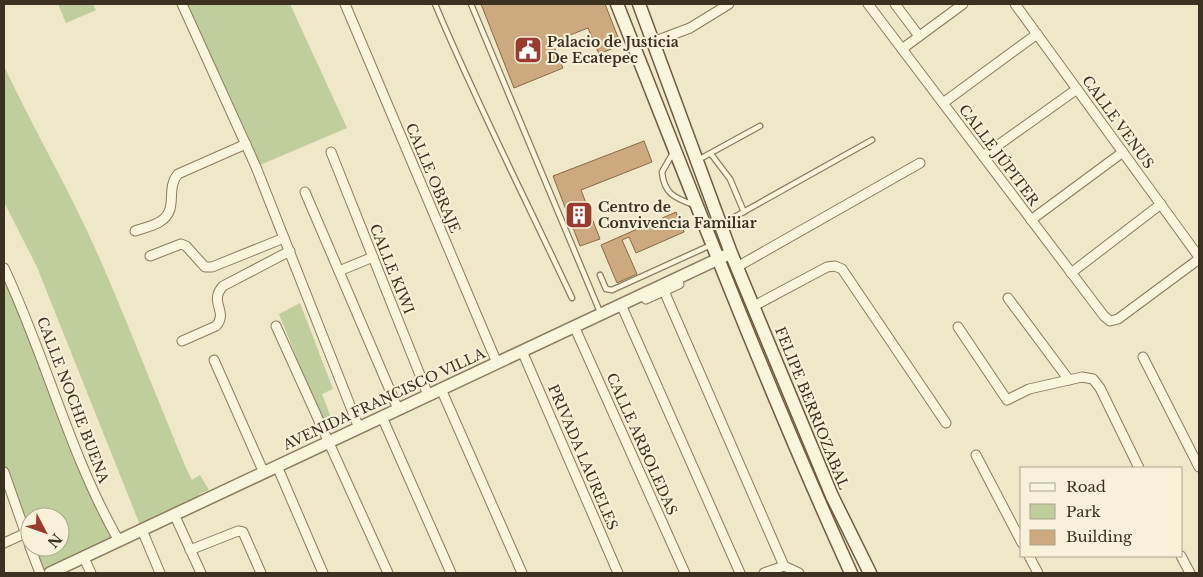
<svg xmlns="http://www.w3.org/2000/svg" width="1203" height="577" viewBox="0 0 1203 577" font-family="'Libre Baskerville',serif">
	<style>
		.green { fill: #c0cd9c; fill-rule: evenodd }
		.building { fill: #cca97f; stroke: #8a6843 }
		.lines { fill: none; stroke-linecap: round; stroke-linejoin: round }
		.service-casing { stroke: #8b7b5d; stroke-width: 7 }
		.minor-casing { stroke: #8b7b5d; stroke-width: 11 }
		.tertiary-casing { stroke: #8b7b5d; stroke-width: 14 }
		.secondary-casing { stroke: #6d5c40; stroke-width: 15 }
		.service { stroke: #f9f4dc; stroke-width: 4.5 }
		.minor { stroke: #f9f4dc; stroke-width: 9 }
		.tertiary { stroke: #f9f4dc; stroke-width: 11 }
		.secondary { stroke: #f9f4dc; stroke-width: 12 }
		.labels { text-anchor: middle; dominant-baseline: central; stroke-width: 4; stroke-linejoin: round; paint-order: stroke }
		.poi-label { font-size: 14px; font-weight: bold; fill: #3b3120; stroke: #f6f1d8; text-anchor: start }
		.street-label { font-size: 14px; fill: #3b3120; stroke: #f6f1d8 }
	</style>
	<rect width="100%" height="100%" fill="#eee8c8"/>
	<g class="green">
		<path d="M58,4H93L96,10L66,23Z"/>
		<path d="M180,4H290L347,128L253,168Z"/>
		<path d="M4,66C34,130 70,191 99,257C129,326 157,398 186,468L192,480L200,475L209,490L199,494L203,502L142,530L37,267L4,202Z"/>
		<path d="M4,266L107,511L124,538L50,573H40L4,478ZM30,517H60V547H30Z"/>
		<path d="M300,303L333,389L322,394L335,428L326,432L279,314Z"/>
	</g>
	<g class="building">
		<path d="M481,4H605L621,45L599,54L588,28L552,42L563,68L514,88Z"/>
		<path d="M644,141L652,162L581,190L600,239L580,246L553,176Z"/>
		<path d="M676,212L684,232L636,253L629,237L622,240L637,274L617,283L601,245Z"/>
	</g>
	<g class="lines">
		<defs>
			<g id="service">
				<path d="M435,4C477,104 526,200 572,298"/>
				<path d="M471,4L600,312"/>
				<path d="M673,153L662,172C664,194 675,198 694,205"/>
				<path d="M711,154L730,179L744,212"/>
				<path d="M698,160L760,126"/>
				<path d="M722,224L872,140"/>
				<path d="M600,275L606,289L612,290L711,245"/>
			</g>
			<g id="minor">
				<path d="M182,4L256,167L359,428"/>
				<path d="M345,4L497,363"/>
				<path d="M868,4L1104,316L1110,321L1118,319L1199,259"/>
				<path d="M895,4L919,36"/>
				<path d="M1015,4L1199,257"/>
				<path d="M653,42L690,28L729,4"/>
				<path d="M902,49L963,4"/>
				<path d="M943,103L1037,34"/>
				<path d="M331,152L428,395"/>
				<path d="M983,156L1077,89"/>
				<path d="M305,192L398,409"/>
				<path d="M1031,220L1123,152"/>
				<path d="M135,231C143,228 154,226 161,221C179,209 165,189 178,174L246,144"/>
				<path d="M150,256L181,244L186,246L205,267H212L284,238"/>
				<path d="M737,267L920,163"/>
				<path d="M4,268C46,357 70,456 119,541"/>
				<path d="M339,271L373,257"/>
				<path d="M1071,273L1161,204"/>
				<path d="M664,291L784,566"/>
				<path d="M1008,298L1069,380"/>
				<path d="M646,299L679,284"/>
				<path d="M754,306L827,267L835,266L842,269L946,423"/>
				<path d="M623,309L740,573"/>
				<path d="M276,326L388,573"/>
				<path d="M574,326L685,573"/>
				<path d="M958,327L1007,400L1029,389L1082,377L1093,379L1100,388L1139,468"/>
				<path d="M182,341L216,326C229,311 208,303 223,286L290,251"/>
				<path d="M522,351L618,573"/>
				<path d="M1143,357L1199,467"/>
				<path d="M214,360L264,473"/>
				<path d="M441,389L522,573"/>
				<path d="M382,417L451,573"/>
				<path d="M976,455L1022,543"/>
				<path d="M277,466L323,573"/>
				<path d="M4,472L30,546"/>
				<path d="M174,514L201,573"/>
				<path d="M142,530L160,573"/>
				<path d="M4,543L26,533"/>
				<path d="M30,547L40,573"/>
				<path d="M190,550L238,531L243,532L261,573"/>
				<path d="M1029,556L1038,573"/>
				<path d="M1181,556L1190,573"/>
				<path d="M84,558L91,573"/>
				<path d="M764,573L784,566L799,573"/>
			</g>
			<path id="tertiary" d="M50,573L731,253"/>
			<g id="secondary">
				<path d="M617,4C693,195 766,386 851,573"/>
				<path d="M639,4L731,253L832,496L870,573"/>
			</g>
		</defs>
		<use href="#service" class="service-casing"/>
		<use href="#minor" class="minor-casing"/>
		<use href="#tertiary" class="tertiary-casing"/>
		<use href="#secondary" class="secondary-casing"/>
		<use href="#service" class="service"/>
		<use href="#minor" class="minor"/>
		<use href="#tertiary" class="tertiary"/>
		<use href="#secondary" class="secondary"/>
	</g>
	<defs>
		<symbol id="civic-square" viewBox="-11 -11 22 22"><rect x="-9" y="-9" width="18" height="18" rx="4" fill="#993b2e" stroke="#f6f1d8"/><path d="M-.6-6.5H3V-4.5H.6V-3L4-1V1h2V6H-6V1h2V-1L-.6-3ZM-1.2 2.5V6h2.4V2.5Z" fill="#fff"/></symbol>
		<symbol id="building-square" viewBox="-11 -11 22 22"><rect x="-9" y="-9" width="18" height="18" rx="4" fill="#993b2e" stroke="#f6f1d8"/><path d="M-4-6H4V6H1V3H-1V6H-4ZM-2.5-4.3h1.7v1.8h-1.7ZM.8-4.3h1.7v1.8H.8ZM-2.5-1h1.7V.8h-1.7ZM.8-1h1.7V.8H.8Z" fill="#fff"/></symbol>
	</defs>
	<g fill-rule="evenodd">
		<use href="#civic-square" x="512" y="34" width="32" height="32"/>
		<use href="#building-square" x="563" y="199" width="32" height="32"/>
	</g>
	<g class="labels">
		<g class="poi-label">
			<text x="547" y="42">Palacio de Justicia<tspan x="547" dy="16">De Ecatepec</tspan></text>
			<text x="598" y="207">Centro de<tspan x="598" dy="16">Convivencia Familiar</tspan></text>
		</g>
		<g class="street-label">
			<text transform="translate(1118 122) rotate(54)">CALLE VENUS</text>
			<text transform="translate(999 155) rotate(53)">CALLE JÚPITER</text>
			<text transform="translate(433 178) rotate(67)">CALLE OBRAJE</text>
			<text transform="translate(392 269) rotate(68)">CALLE KIWI</text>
			<text transform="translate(384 399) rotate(-25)">AVENIDA FRANCISCO VILLA</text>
			<text transform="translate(73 400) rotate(69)">CALLE NOCHE BUENA</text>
			<text transform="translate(812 408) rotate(68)">FELIPE BERRIOZABAL</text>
			<text transform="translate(642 444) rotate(66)">CALLE ARBOLEDAS</text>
			<text transform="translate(583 457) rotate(67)">PRIVADA LAURELES</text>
		</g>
	</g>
	<rect width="1203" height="577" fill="none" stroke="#3b3120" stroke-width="10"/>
	<rect x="1020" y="467" width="162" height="90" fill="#f6f1d8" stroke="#aba48e"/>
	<rect x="1030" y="483" width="25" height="8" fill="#f9f4dc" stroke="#aba48e"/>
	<text x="1066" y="492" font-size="15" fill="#3b3120">Road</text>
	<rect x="1030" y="504" width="25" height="15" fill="#c0cd9c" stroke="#aba48e"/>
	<text x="1066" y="517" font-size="15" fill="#3b3120">Park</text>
	<rect x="1030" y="530" width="25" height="15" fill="#cca97f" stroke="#aba48e"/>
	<text x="1066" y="542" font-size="15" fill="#3b3120">Building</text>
	<g transform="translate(45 532) rotate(131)"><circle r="24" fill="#f6f1d8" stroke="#aba48e"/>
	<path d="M0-4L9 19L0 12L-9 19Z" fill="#993b2e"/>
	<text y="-8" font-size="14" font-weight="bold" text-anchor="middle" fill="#3b3120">N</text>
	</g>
</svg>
